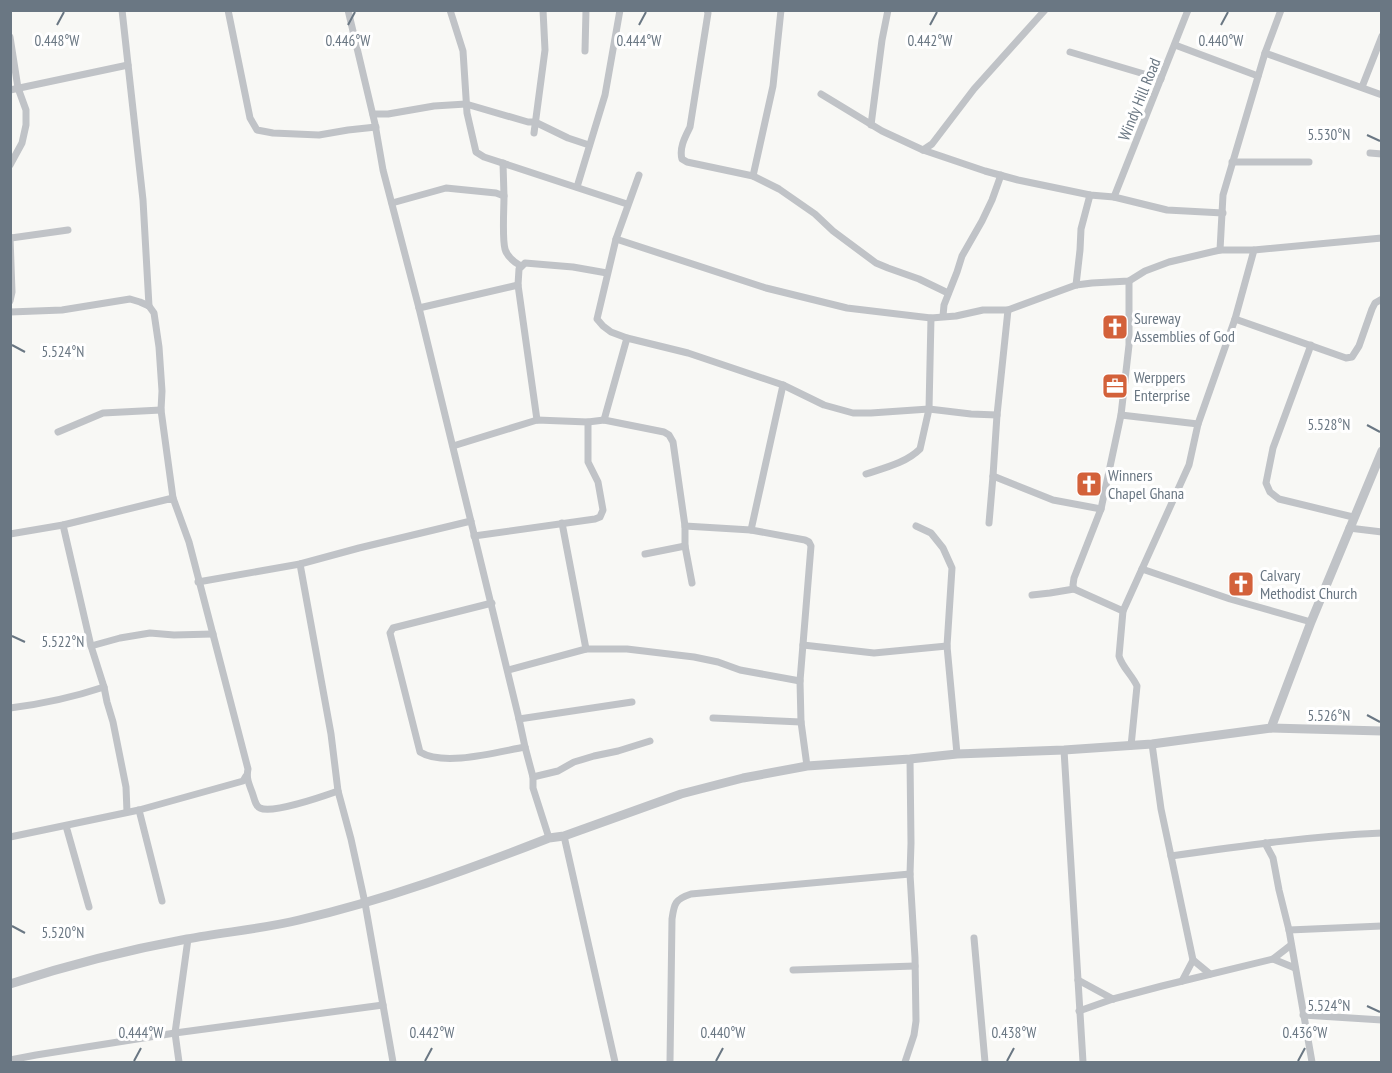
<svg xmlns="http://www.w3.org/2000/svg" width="1392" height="1073" viewBox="0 0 1392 1073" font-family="'PT Sans Narrow',sans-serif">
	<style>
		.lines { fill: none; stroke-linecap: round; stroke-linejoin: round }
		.minor { stroke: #c0c3c7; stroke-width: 7 }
		.tertiary { stroke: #c0c3c7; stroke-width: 9 }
		.ticks { fill: none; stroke: #6a7783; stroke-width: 2 }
		.labels { text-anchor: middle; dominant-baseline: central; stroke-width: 6; stroke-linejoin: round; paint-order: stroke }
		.street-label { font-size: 16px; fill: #6a7783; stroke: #fff }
		.poi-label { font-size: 16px; fill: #6a7783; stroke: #fff; text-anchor: start }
		.ticks-label { font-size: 15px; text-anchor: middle; fill: #6a7783; stroke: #fff; stroke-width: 6; stroke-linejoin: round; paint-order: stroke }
	</style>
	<rect width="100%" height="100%" fill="#f8f8f5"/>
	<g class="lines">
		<g class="minor">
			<path d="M122,10L143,200L149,306"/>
			<path d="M228,10L250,118L257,130L273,133L319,135L348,130L376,127"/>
			<path d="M348,10L375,124L383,170L419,308L519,719L525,747L533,777V788L549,838"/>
			<path d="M450,10L463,51L467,113L476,152L484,157L627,204"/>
			<path d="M707,10L708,13L690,127C685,137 679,148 682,159L687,162L753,176L779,189L815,214L833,231L876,263L888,268L919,279L948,293"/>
			<path d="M10,37L18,88L26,110V125L22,143L10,165"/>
			<path d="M1175,45L1258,76"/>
			<path d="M585,51L586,10"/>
			<path d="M1070,52L1161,79"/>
			<path d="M1265,53L1382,95"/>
			<path d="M1362,87L1382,36"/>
			<path d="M10,90L128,65"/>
			<path d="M821,94L882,131L923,150L985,171L1018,180L1090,195L1114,197L1167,210L1223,213"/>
			<path d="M373,114H388L434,106L466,104L528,122H535L568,138L589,145"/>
			<path d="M871,125L882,40L888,10"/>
			<path d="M534,133L545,50L543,10"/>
			<path d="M923,150L932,144L974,89L1045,10"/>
			<path d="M1370,153L1382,154"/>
			<path d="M1232,162H1309"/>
			<path d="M639,175L616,239L597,319L603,326L611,332L627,338L688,353L783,385L824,405L853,413H871L929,409L971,414L997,415"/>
			<path d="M753,176L773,86L781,10"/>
			<path d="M577,187L605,95L620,10"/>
			<path d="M504,196C504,209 502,238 505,249C507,257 514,262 521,266"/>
			<path d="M1114,197L1188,10"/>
			<path d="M392,203L446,188L496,193L504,196L503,163"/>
			<path d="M10,237L12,292L10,301"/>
			<path d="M11,238L68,230"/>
			<path d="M616,239L766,288L847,308L931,318L956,316L983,310H1008L1076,285L1092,283L1129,281L1145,271L1169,262L1220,250H1254L1382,238"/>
			<path d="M1220,250L1223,195L1265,53L1281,10"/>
			<path d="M1076,285L1080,250L1081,229L1090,195"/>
			<path d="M419,308L518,285"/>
			<path d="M10,312L62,310L130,299L140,302L149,306L154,313L159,347L162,391L161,410L173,498"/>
			<path d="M943,316L944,305L957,272L962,256L982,221L992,200L1001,175"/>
			<path d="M1235,319L1346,358L1352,357L1359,346L1372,309L1375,303L1382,299"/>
			<path d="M1311,345L1273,448L1266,483L1270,492L1279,499L1353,517"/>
			<path d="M1121,415L1198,424"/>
			<path d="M537,420L518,285L519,269L525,263L573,267L607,273"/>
			<path d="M604,420L627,338"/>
			<path d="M58,432L103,413L161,410"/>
			<path d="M453,446L537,420L588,422L604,420L664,432L669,435L673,442L685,526V546L692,583"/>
			<path d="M866,474C884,468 906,463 920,449L929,409L931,318"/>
			<path d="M993,476L1053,500L1101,509"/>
			<path d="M562,523L586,649"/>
			<path d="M989,523L993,476L997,415L1008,310"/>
			<path d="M63,525L91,646L104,687L107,702L113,722L126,787L127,812"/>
			<path d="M685,526L751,530L805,540L809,542L811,546L800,681L801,722L807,766"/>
			<path d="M916,526L931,533L943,548L952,568L947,646L957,754"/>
			<path d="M1349,528L1382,532"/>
			<path d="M751,530L783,385"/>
			<path d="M10,534L63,525L173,498L189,542L248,769C246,778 249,784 252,792C254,797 255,806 260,808C272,814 324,796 338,791"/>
			<path d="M474,536L595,519L600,517L603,510L598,482L588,462V422"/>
			<path d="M645,554L685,546"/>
			<path d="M300,564L331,734L338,791L351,839L365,903L393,1062"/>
			<path d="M1142,569L1230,599L1311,622"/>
			<path d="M198,582L300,564L359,548L471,521"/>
			<path d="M1032,595L1050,593L1074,589"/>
			<path d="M492,603L393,628L390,633L420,752C444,767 497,752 525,747"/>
			<path d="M1123,611L1074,589L1073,585L1074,578L1101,509L1121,415L1129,345V281"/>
			<path d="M803,645L874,653L947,646"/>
			<path d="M91,646L120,638L150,633L174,635L213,634"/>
			<path d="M508,670L586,649H627L694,657L718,662L740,670L800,681"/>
			<path d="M10,708C42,704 74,697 104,687"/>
			<path d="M713,718L801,722"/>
			<path d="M519,719L632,702"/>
			<path d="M1152,744L1161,809L1171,856C1241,846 1311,836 1382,833"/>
			<path d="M1131,746L1137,686C1132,675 1122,667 1119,656L1123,611L1189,465L1198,424L1235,319L1254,250"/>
			<path d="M1064,750L1083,1062"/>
			<path d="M533,777L558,771L574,762L594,756L618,751L650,741"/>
			<path d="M139,810L162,901"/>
			<path d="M66,826L89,907"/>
			<path d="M564,836L615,1062"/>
			<path d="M10,837L139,810L243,781L246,776"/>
			<path d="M1265,843L1273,858L1279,890L1289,930L1312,1062"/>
			<path d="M1171,856L1193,960L1182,981"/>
			<path d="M1289,930L1382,926"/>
			<path d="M974,938L985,1062"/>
			<path d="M1273,959L1295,968"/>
			<path d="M1193,960L1210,974"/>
			<path d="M793,970L915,966"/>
			<path d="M1078,980L1113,999"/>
			<path d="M1079,1011L1113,999L1162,986L1273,959L1291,945"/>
			<path d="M1303,1015L1382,1020"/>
			<path d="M10,1060L36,1055L175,1033L383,1005"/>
			<path d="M179,1062L175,1033L188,939"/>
			<path d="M670,1062L672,919C674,904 675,899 691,894L910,874"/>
			<path d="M905,1062L914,1035L916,1021L915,958L910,874L911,843L910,759"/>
		</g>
		<g class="tertiary">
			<path d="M1271,728L1382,731"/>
			<path d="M10,984C68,965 127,950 187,939C224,932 262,929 299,920C385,900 467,870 549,838L564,836L681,794L743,778L807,766L910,759L957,754L1064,750L1152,744L1271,728L1311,622L1382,451"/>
		</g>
	</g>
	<path class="ticks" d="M57,25L64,12M348,25L355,12M639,25L646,12M930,25L937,12M1221,25L1228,12M1367,135L1380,141M12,345L25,352M1367,425L1380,432M12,636L25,642M1367,715L1380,722M12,926L25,933M1367,1006L1380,1012M134,1061L141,1048M425,1061L432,1048M716,1061L723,1048M1007,1061L1014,1048M1298,1061L1305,1048"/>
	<defs>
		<symbol id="church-square" viewBox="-11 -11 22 22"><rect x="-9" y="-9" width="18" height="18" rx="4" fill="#d3613a" stroke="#fff"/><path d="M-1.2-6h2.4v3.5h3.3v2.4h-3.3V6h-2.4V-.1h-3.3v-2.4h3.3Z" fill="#fff"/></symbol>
		<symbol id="office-square" viewBox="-11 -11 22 22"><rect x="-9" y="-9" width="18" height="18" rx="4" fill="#d3613a" stroke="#fff"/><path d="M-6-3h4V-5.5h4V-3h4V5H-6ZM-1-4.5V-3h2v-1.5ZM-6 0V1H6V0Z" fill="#fff"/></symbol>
	</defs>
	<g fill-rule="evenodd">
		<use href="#church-square" x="1100" y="312" width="30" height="30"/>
		<use href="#office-square" x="1100" y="371" width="30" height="30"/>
		<use href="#church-square" x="1074" y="469" width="30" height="30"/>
		<use href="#church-square" x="1226" y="569" width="30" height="30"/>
	</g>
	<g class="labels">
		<g class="street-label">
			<text transform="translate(1139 99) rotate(-68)">Windy Hill Road</text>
		</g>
		<g class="poi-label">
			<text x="1134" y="318">Sureway<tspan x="1134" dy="18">Assemblies of God</tspan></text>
			<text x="1134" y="377">Werppers<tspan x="1134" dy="18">Enterprise</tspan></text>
			<text x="1108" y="475">Winners<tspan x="1108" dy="18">Chapel Ghana</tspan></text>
			<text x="1260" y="575">Calvary<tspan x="1260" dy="18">Methodist Church</tspan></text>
		</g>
	</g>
	<g class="ticks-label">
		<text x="57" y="46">0.448°W</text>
		<text x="348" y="46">0.446°W</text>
		<text x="639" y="46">0.444°W</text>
		<text x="930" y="46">0.442°W</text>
		<text x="1221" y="46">0.440°W</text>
		<text x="1329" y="140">5.530°N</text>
		<text x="63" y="357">5.524°N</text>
		<text x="1329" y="430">5.528°N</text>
		<text x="63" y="647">5.522°N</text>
		<text x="1329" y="721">5.526°N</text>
		<text x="63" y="938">5.520°N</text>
		<text x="1329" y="1011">5.524°N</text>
		<text x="141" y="1038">0.444°W</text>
		<text x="432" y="1038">0.442°W</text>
		<text x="723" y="1038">0.440°W</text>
		<text x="1014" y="1038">0.438°W</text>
		<text x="1305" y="1038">0.436°W</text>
	</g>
	<rect width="1392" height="1073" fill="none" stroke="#6a7783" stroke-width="24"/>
</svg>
